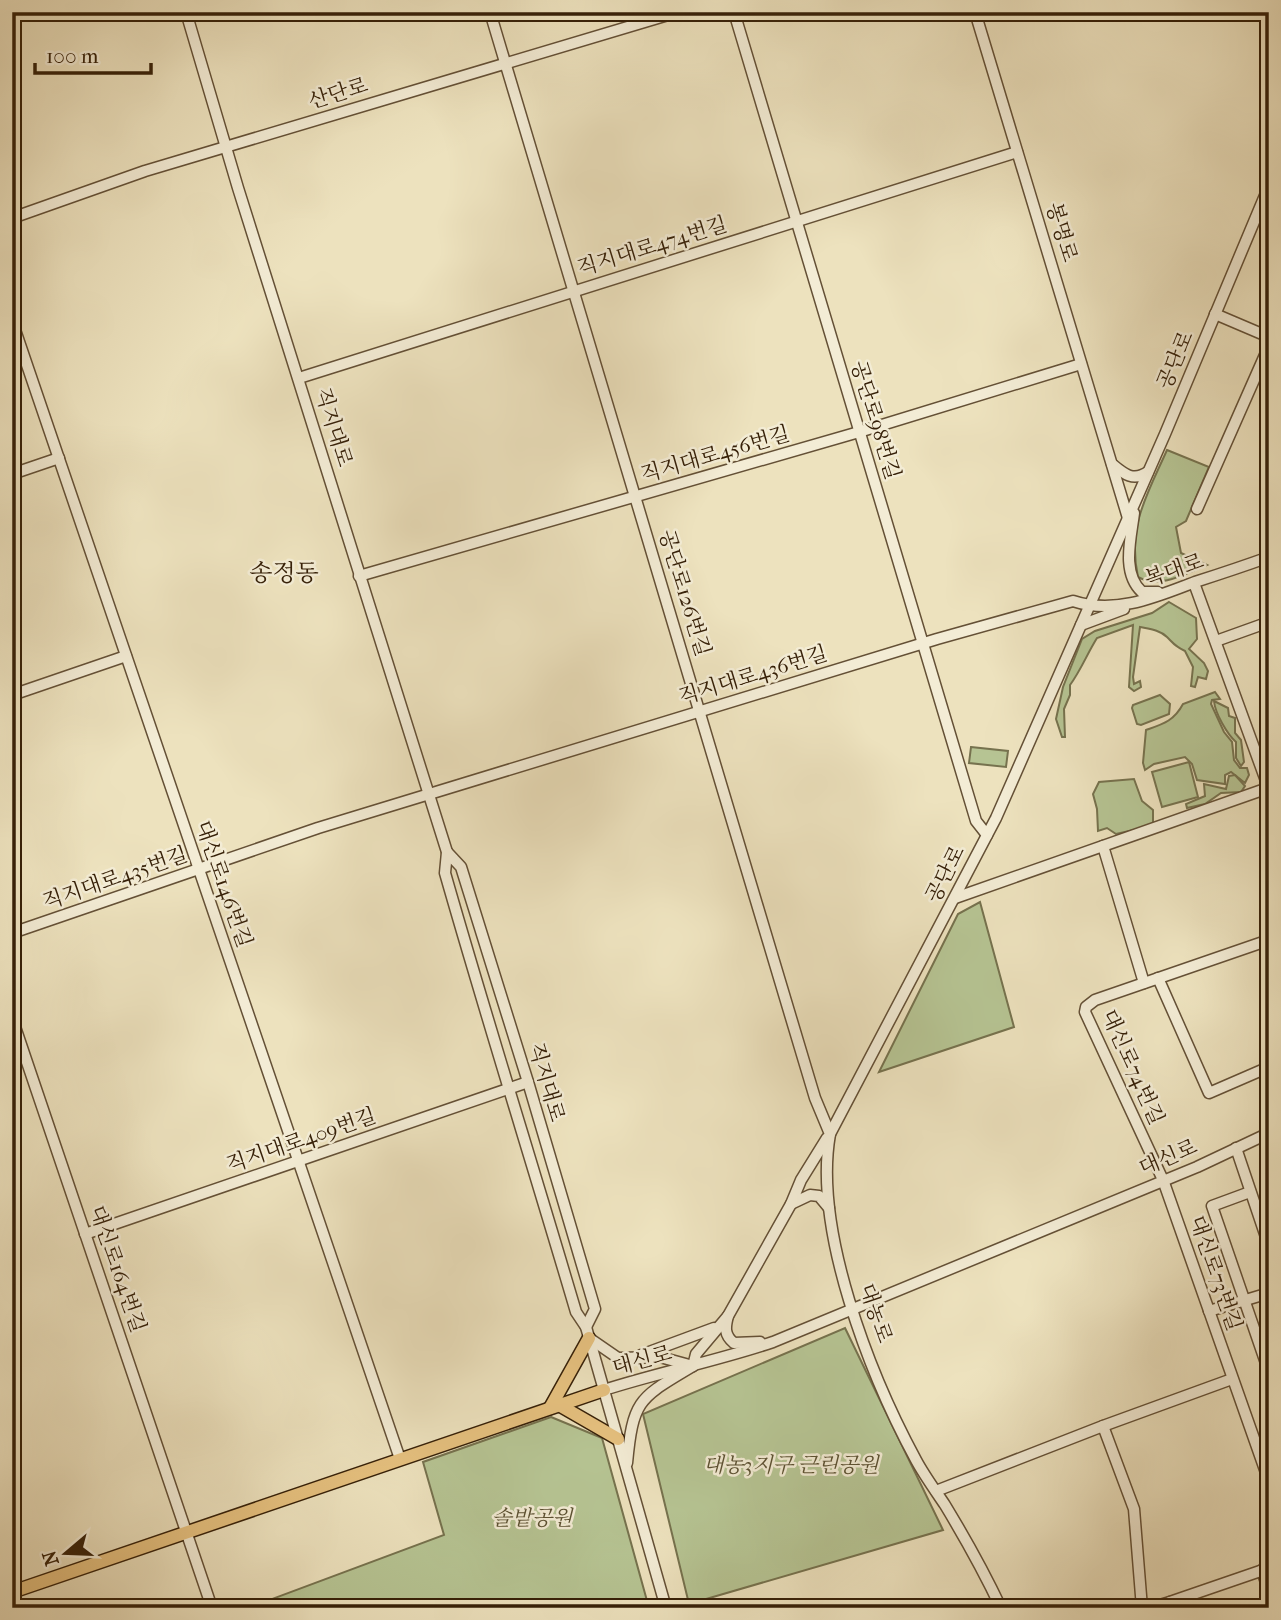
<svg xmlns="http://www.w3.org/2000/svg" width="1281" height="1620" viewBox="0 0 1281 1620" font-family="'IM FELL French Canon','Noto Serif KR',serif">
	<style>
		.green { fill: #b6c493; stroke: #76724e; stroke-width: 2 }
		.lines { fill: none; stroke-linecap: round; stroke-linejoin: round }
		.minor-casing { stroke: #645036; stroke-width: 13 }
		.major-casing { stroke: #362008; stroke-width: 15 }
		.minor { stroke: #f3ecd5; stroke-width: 10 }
		.major { stroke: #e6c17f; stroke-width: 12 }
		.labels { text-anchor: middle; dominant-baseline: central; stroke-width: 5; stroke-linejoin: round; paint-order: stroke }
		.street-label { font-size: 21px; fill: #362008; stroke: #f3ecd5 }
		.park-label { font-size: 21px; font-style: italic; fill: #5c5132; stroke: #f3ecd5 }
		.quarter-label { font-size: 24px; fill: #362008; stroke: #f3ecd5 }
	</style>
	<rect width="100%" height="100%" fill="#ede2be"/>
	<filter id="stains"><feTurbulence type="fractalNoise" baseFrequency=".00286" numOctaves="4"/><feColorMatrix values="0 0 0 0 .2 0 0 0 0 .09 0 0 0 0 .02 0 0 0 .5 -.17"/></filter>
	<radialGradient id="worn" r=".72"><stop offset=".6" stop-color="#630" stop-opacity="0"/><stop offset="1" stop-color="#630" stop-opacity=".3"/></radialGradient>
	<g class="green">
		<path d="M1167,450L1209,467L1186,521L1176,527L1181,553L1207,565C1185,574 1161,589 1138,577C1127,526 1147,495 1167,450Z"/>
		<path d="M1169,602L1196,618L1197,639L1189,649L1204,663L1208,671L1206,679L1198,677L1195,687L1191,686L1193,667L1185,651C1176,647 1174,644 1167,637C1160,630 1150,629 1140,627L1133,677L1134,684L1140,681L1141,687L1134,691L1129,687L1133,625L1097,638C1087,654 1081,670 1070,685V695L1064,709L1065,737H1062L1056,719L1063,687L1082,639L1095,631L1152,613Z"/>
		<path d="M1215,692L1220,699L1212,700L1211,704L1224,732L1232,742L1234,760L1240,768H1247L1249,775L1245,783L1231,772L1225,775V784L1197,780L1192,764L1185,757L1154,764L1145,770L1143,763L1146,730C1163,724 1174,721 1183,704Z"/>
		<path d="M1160,695L1170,704L1169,714L1141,725L1137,724L1132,708L1133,705Z"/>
		<path d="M1214,701L1228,708L1229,716L1235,718V733L1241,740L1244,762L1241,766L1236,758V742C1227,734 1215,713 1214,701Z"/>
		<path d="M971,747L1008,751L1006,767L969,763Z"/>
		<path d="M1189,762L1198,797L1162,807L1152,772Z"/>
		<path d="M1235,775L1245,786L1241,792L1221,793L1205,804L1187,808L1186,804L1205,796L1204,784L1226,789L1229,776Z"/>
		<path d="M1134,779L1142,801L1153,810V823L1147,827L1116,834L1107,828L1098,831L1097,809L1093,794L1099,782Z"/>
		<path d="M980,902L1014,1027L879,1072L958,914Z"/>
		<path d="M845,1328L943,1530L689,1604L643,1414Z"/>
		<path d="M551,1417L602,1438L649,1608H248L444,1535L423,1462Z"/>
	</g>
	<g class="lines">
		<defs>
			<g id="minor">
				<path d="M186,12L238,188L447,852L445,873C487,1020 533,1166 576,1312L586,1327L666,1608"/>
				<path d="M490,12L815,1098L830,1134"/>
				<path d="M734,12L976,821L987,835"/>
				<path d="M975,12L1128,518"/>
				<path d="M12,218L145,171L678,12"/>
				<path d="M1215,314L1269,337"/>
				<path d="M12,321L400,1459"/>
				<path d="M299,378L1017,152"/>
				<path d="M1112,464C1124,474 1133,482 1148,472"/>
				<path d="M12,474L59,458"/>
				<path d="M1197,509L1269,346"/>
				<path d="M1134,513C1131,538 1121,573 1142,592H1158"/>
				<path d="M359,576L859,432L1081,364"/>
				<path d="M1194,583L1269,789"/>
				<path d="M1081,625L1124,609"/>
				<path d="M1216,641L1269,622"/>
				<path d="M12,695L126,656"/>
				<path d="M1103,846L1144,983"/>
				<path d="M447,852L461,867L528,1082L595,1309L586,1327"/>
				<path d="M955,898L1268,788"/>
				<path d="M12,933L318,828L937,639L1073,601C1115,615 1156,597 1195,582C1220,574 1244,566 1269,557"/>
				<path d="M1269,940L1095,1000L1086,1007L1085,1012L1163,1180L1269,1481"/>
				<path d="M1158,978L1209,1093L1269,1067"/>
				<path d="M12,1018L212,1608"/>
				<path d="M1236,1148L1269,1246"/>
				<path d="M1250,1192L1212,1206L1269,1372"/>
				<path d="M791,1204L810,1195L819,1196L829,1208"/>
				<path d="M85,1234L528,1082"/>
				<path d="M1209,1311L1269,1293"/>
				<path d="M589,1338L618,1358L660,1357L693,1366"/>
				<path d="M760,1342L734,1343C724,1335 725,1327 728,1316L791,1204L801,1180L827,1138"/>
				<path d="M641,1355L714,1328"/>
				<path d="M604,1390C660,1372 717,1361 773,1342L1197,1167L1269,1133"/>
				<path d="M1103,1426L1134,1509L1142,1608"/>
				<path d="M627,1463C633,1398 640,1398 693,1366L696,1354L728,1316"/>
				<path d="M936,1491L1103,1426L1232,1379"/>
				<path d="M1262,1570L1269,1592"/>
				<path d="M1001,1608C984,1572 965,1538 945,1505C935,1490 924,1475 916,1460C870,1375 813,1230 830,1134L996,818L1165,434L1269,186"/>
				<path d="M1150,1608L1170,1602"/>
				<path d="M1173,1608L1170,1602L1269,1568"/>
			</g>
			<g id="major">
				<path d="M559,1405L618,1439"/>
				<path d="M550,1408L589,1338"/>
				<path d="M12,1592L604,1390"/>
			</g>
		</defs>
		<use href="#minor" class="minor-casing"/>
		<use href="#major" class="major-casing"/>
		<use href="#minor" class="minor"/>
		<use href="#major" class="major"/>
	</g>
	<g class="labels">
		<g class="street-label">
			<text transform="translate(338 93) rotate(-17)">산단로</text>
			<text transform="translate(1062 232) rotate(73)">봉명로</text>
			<text transform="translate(652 246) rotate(-17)">직지대로474번길</text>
			<text transform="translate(1175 360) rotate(-67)">공단로</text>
			<text transform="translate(876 420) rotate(73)">공단로98번길</text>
			<text transform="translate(334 427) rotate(73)">직지대로</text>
			<text transform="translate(715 454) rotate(-16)">직지대로456번길</text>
			<text transform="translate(1174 570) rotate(-19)">복대로</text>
			<text transform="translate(685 593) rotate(73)">공단로126번길</text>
			<text transform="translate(753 675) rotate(-17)">직지대로436번길</text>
			<text transform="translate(945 874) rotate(-63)">공단로</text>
			<text transform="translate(115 878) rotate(-19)">직지대로435번길</text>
			<text transform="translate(224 884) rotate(71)">대신로146번길</text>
			<text transform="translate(1133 1067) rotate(66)">대신로74번길</text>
			<text transform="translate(547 1082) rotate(74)">직지대로</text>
			<text transform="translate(301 1140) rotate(-19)">직지대로409번길</text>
			<text transform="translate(1168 1157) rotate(-23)">대신로</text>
			<text transform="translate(118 1269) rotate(71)">대신로164번길</text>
			<text transform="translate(1216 1273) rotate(71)">대신로73번길</text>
			<text transform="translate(876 1313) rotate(71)">대농로</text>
			<text transform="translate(642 1360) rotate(-15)">대신로</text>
		</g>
		<g class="park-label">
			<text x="791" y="1465">대농3지구 근린공원</text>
			<text x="532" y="1518">솔밭공원</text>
		</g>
		<g class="quarter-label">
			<text x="284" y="573">송정동</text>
		</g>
	</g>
	<rect width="1281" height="1620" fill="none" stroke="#ede2be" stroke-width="42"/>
	<rect x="14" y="14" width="1253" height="1592" fill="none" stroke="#362008" stroke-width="3.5"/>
	<rect x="21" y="21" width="1239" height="1578" fill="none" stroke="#362008" stroke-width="2"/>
	<g transform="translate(66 1553) rotate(251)" stroke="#f3ecd5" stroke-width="5" paint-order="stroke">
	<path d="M0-5L12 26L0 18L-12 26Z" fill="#362008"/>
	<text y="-10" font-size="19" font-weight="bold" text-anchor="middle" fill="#362008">N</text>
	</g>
	<path d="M35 63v10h116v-10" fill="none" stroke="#362008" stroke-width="3.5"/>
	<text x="46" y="63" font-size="21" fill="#362008" stroke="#f3ecd5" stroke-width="5" paint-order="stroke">100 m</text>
	<rect width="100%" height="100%" filter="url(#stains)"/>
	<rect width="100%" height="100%" fill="url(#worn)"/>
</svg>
